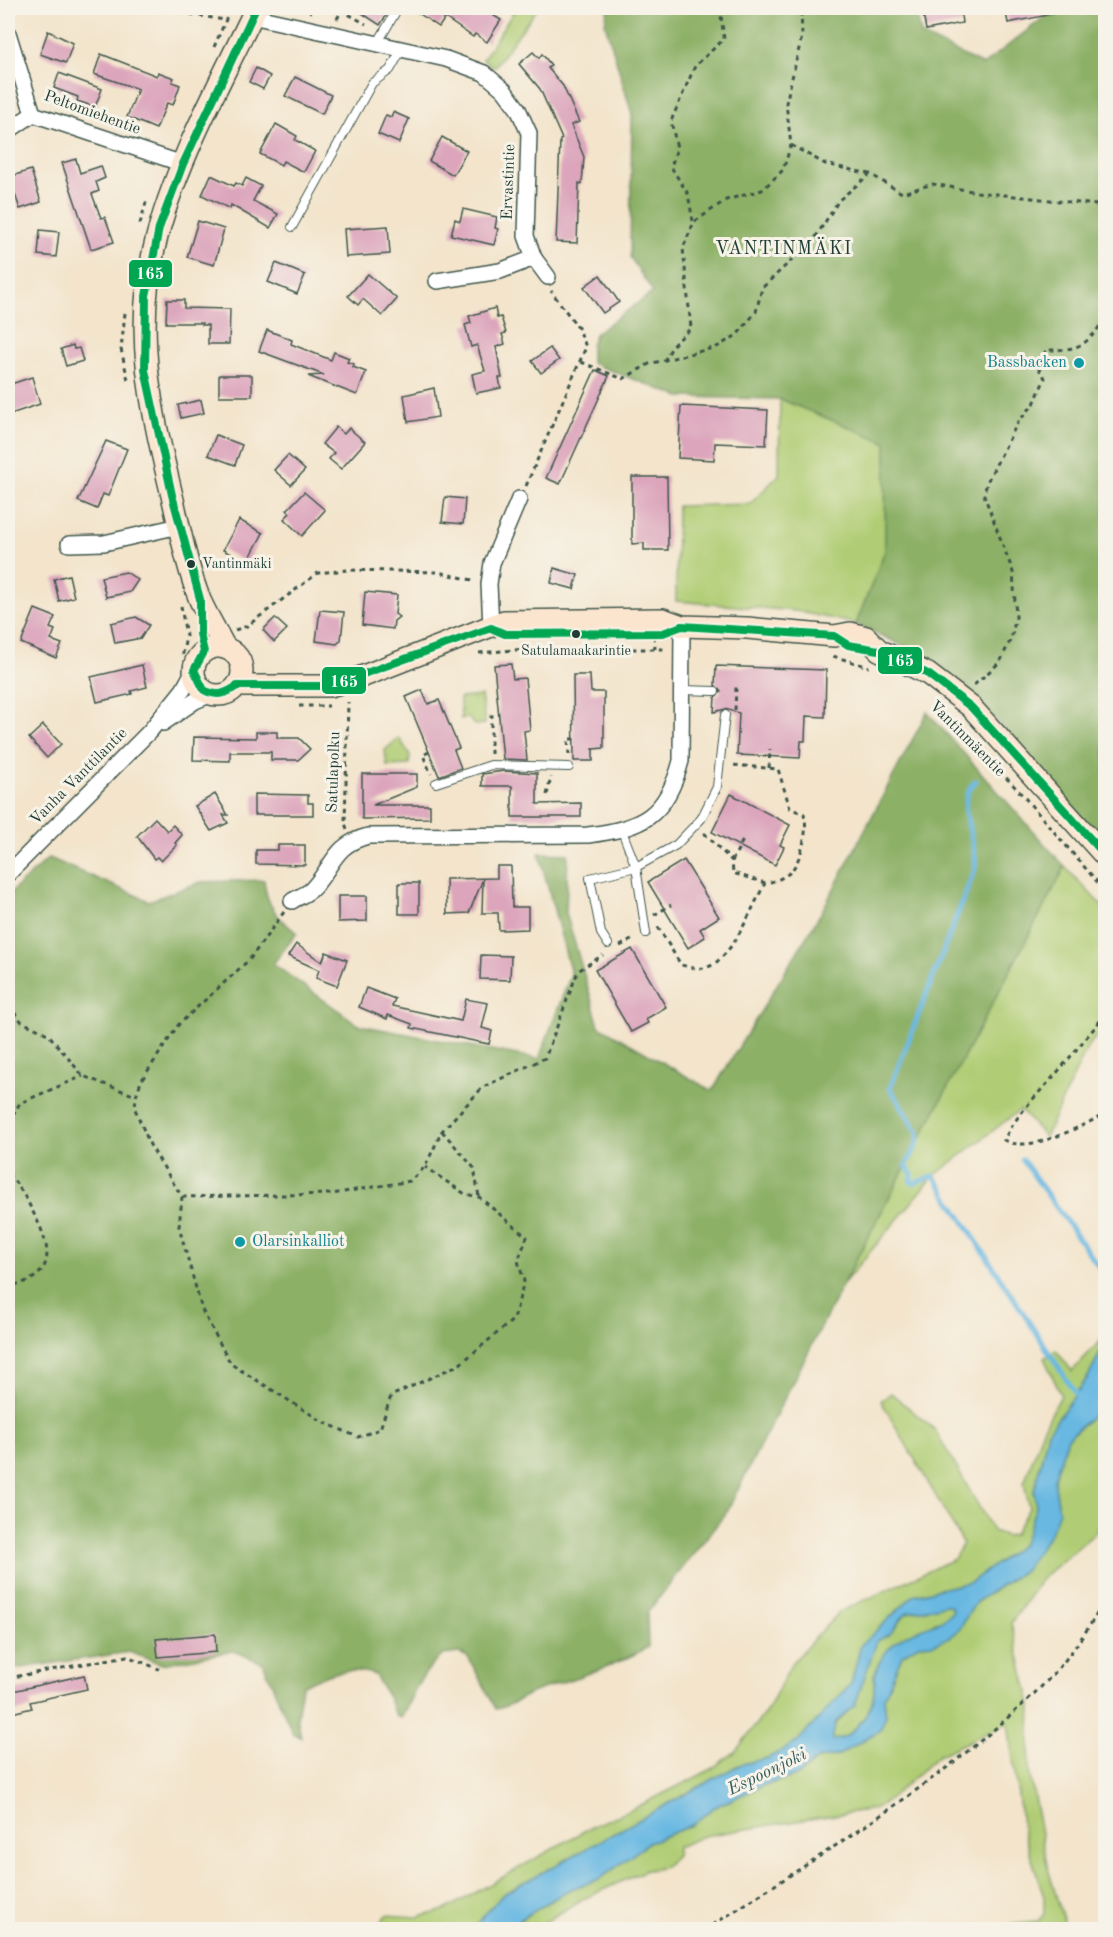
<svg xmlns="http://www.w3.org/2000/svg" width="1113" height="1937" viewBox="0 0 1113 1937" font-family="'Old Standard TT',serif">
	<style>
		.green { fill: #b0cd74; stroke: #688554; stroke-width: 1.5 }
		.forest { fill: #8cb066; stroke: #56764d; stroke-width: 1.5 }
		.water { fill: #67b8e2; stroke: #437a8b; stroke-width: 1.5; fill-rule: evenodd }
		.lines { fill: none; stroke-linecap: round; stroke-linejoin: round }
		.stream { stroke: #67b8e2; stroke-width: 5 }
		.building { fill: #dca5bc }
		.lane-casing { stroke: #3f564b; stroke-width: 10 }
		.street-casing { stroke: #3f564b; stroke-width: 18 }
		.secondary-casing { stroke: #3f564b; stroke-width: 24 }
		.path { stroke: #3f564b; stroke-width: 3; stroke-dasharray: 4.5 4.5; stroke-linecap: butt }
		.lane { stroke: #fff; stroke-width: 8 }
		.street { stroke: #fff; stroke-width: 15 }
		.secondary { stroke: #fce5cf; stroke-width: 21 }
		.bus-1-casing { stroke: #f7f3e8; stroke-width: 12 }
		.bus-1 { stroke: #00a651; stroke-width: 8 }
		.culture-dot { fill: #0f9aa8; stroke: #f7f3e8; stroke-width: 2 }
		.bus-dot { fill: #1f3d34; stroke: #f7f3e8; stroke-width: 2 }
		.labels { text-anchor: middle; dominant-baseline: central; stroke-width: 6; stroke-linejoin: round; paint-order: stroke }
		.bus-label { font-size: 14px; fill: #1f3d34; stroke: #f7f3e8; text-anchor: start }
		.street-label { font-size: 16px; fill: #1f3d34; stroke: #f7f3e8 }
		.culture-label { font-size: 16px; fill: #0d838f; stroke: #f7f3e8; text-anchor: end }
		.neighbourhood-label { font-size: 18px; letter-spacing: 1.5px; fill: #1f3d34; stroke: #f7f3e8 }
		.water-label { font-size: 18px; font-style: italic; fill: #315c60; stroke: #f7f3e8 }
		.line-badge { stroke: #f7f3e8; stroke-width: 2 }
		.badge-label { font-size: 16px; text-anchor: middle; font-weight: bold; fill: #fff }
	</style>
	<rect width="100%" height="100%" fill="#f7f3e8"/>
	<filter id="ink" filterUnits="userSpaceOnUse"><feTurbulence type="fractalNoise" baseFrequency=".0167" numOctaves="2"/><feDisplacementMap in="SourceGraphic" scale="12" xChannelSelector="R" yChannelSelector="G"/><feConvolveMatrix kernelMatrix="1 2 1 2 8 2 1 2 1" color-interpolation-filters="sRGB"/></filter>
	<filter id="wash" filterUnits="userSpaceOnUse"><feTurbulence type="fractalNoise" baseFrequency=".008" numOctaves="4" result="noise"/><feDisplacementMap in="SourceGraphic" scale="24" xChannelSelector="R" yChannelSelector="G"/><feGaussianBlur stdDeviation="1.35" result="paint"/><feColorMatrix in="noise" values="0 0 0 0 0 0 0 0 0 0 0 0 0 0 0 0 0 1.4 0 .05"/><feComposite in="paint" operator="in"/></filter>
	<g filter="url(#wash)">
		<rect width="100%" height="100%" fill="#f3e4cb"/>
		<g class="green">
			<path d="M516,8H538L494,67L483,59Z"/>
			<path d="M780,399L886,442L885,551L856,624L796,611L676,601L677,506L750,504L779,475Z"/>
			<path d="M481,696L485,724L474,725L468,717L461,719L460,698Z"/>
			<path d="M399,738L410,755L409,765L387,766L385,750Z"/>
			<path d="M1065,867L1105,909V1027L1088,1046L1045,1137L1020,1110L934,1176L843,1284Z"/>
			<path d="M1105,1336V1343L1088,1377L1048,1432L1034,1491L1036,1507L1023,1544L971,1582L914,1595L861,1645L851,1684L796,1743L768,1758L739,1765L503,1894L472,1929L375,1930L386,1915L419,1917L445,1910L593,1826L631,1810L708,1771L735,1752L768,1709L792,1663L839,1612L954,1559L963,1543L881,1401L891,1393L935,1430L993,1531L1006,1536L1014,1534L1029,1508L1024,1483L1043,1429L1061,1395L1044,1358L1056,1350L1072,1371Z"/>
			<path d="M1105,1390V1516L1095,1533L1042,1578L1011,1623L1031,1704L1029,1771L1047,1865L1066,1929H1002L1015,1923L1038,1921L1044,1914V1897L1023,1831L1008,1723L939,1755L885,1803L873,1809L703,1836L677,1847L676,1856L662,1868L646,1870L581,1900L534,1929L505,1930L568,1890L600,1879L650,1842L692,1825L713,1808L761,1786L799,1775L817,1759L839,1755L880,1730L886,1716L884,1698L902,1655L918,1645L934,1644L959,1629L976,1602L1025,1570L1058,1503L1054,1479L1068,1438L1086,1422Z"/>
			<path d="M945,1605L952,1607L953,1611L943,1621L935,1622L874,1674C874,1682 875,1691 873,1698C870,1714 850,1741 832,1740C831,1726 839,1721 847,1712C863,1692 866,1663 877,1641L890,1634L906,1613Z"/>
		</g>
		<g class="forest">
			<path d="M608,8H916L921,35L983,65L1056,8H1105V846L976,697L934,660L856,624L885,551L886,442L780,399L680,397L591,363V345L595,334L653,292L630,257L632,114L605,23Z"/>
			<path d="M927,712L1065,867L843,1284L726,1513L647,1613L648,1647C612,1668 572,1678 534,1692C520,1698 511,1707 496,1709L468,1657L459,1653L443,1655L431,1666L419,1682L401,1718L395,1716L389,1699L375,1675C351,1666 324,1674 302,1686L297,1717L301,1737L293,1734L263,1663L233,1651L162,1664L129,1652L8,1670V895L49,858L149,901L201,882L264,880C266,905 277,918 297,933L273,964L359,1025L539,1059L571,974L539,853L568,854L566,913L599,1026L712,1091L821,913Z"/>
		</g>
		<path class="water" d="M1105,1343V1390L1093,1415L1068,1438L1054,1479L1059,1511L1052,1531L1025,1570L976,1602L959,1629L950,1637L934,1644L918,1645L902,1655L884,1698L886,1716L880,1730L839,1755L817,1759L799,1775L761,1786L713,1808L692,1825L650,1842L600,1879L568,1890L505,1929H472L503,1894L739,1765L768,1758L796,1743L851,1684L861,1645L914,1595L971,1582L1023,1544L1036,1507L1034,1491L1048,1432L1088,1377ZM945,1605L952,1607L953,1611C933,1634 900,1623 879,1663C872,1675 876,1687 873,1699C869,1715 850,1741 832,1740L836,1722L855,1705L877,1641L890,1634L906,1613Z"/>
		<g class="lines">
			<g class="stream">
				<path d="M976,781C951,802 979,842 975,869L890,1088L919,1134L917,1145L906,1166L912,1174L911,1182L914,1183L934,1176L1078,1397"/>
				<path d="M1022,1159L1106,1277"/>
			</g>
		</g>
		<g id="blocks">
			<g class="building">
				<path d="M354,8H391L380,25Z"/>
				<path d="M411,8H481L501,20L487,42L475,34L473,37L445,18L439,27Z"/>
				<path d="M922,8H935L936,10L960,8L962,23L926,30Z"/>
				<path d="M1005,8H1053V14L1008,23Z"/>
				<path d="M48,31L73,43L66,63L40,54Z"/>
				<path d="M533,52L539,58L542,54L551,65L548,68L563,86L579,122L571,125L584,157L582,184L579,183L577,243L556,242L560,140L562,139L540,89L519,64Z"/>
				<path d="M101,54L157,76L158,72L174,78L172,82L180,85L173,105L167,103L156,129L127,117L138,89L94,74Z"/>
				<path d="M256,68L270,76L263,89L249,82Z"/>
				<path d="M59,73L102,89L95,107L77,101L78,97L54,88Z"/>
				<path d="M295,77L331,95L322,114L285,96Z"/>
				<path d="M393,112L409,119L399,143L378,134L386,115L391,117Z"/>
				<path d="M276,124L297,136L295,140L315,151L304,172L283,161L281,165L260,154Z"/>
				<path d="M442,137L467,151L453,175L429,161Z"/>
				<path d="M76,159L80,173L101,166L105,178L96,182L99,191L92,194L101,218L105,217L114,242L91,249L62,163Z"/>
				<path d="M31,170L41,202L20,209L9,177Z"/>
				<path d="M211,175L234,186L236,183L242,186L246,178L261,186L253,201L278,214L270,228L231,205L230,209L202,195Z"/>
				<path d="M463,209L497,217L495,228L498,229L494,245L451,235L455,219L460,221Z"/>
				<path d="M198,221L224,229L214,265L187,257Z"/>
				<path d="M388,226L390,254L346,257L344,229Z"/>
				<path d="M40,230L59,232L56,257L38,255Z"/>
				<path d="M276,263L305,275L297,294L268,282Z"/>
				<path d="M368,274L397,299L382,316L363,299L358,305L348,296Z"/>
				<path d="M600,275L619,302L603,313L584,287Z"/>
				<path d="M167,300H184V308L230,309L229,344H208V325H202V323H166Z"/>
				<path d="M495,308L497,318L501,317L506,333L502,334L505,344L496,347L502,378H499L501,388L476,393L472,374L485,371L477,345L471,347L465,325L471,323L469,316Z"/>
				<path d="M267,330L292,340L291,344L331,360L334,352L349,358L347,362L354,364L353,367L366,372L357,395L308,376L324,375L259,351Z"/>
				<path d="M73,345L74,349L79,348L83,361L66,366L61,349Z"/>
				<path d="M550,348L559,360L541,373L532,361Z"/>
				<path d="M595,370L609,376L560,484L546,478Z"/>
				<rect x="219" y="375" width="33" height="21"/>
				<path d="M32,377L40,404L8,415V385Z"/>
				<path d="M434,388L438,417L408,422L404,395Z"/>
				<path d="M201,400L204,413L181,418L178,405Z"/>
				<path d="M681,406L768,410L766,445L715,443L714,460L678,458Z"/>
				<path d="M336,427L344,434L349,428L365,442L341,469L329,459L334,453L322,444Z"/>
				<path d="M216,435L242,445L235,465L208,455Z"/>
				<path d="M106,441L127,449L108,496L103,494L97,509L78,501Z"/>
				<path d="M288,455L305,470L291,485L274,470Z"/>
				<path d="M632,477H667L668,550H644V543L632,544Z"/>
				<path d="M304,492L325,510L302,536L284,519L290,513L287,510Z"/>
				<path d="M445,497L465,499L463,524L442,522Z"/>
				<path d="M239,520L263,533L247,563L223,550Z"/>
				<path d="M554,568L578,575L574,589L551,583Z"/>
				<path d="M126,572L138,580L130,592L106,597L101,577Z"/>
				<path d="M69,575L74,597L59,601L54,579Z"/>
				<path d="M365,592L397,595L395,614L399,617L394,621L393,629L362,625Z"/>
				<path d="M35,609L55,617L50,628L55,630L51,640L62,644L56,658L21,643Z"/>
				<path d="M320,610L344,612L341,640L337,644L316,641Z"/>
				<path d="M136,617L149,625L141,638L115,643L111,623Z"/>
				<path d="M275,618L287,629L274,642L263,630Z"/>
				<path d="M511,664L513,679L525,678L530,730L524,731L527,760L503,759L494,665Z"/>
				<path d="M142,665L147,687L131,691L132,694L97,702L91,677Z"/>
				<path d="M716,666L826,670L825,717L806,716L805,741H801L800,758L737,755L739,713L725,709L714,712L715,697L721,692L715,685Z"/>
				<path d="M573,675H590L591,692H604V748L593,749V761H574Z"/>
				<path d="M422,690L428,704L439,700L459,748L454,750L461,768L439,776L406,697Z"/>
				<path d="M43,725L61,744L47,758L29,738Z"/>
				<path d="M256,732H277V738H299L310,749L298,760H271V752H230V761L193,760L194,737L256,738Z"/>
				<path d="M504,771L537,773V804L581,803V817H512V786H482V774Z"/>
				<path d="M362,774H417V787L373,805H430V818L362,819Z"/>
				<path d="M215,794L228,815H223L228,823L211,831L195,806Z"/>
				<path d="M254,794L308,795V803H313V815H254Z"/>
				<path d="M731,794L790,825L780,845L784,847L775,865L712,832Z"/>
				<path d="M155,818L167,831L173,825L182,835L175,843L177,845L161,861L157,857L154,859L137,836Z"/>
				<path d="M278,845H305V865L256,864V850H278Z"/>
				<path d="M684,860L719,917L700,929L705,937L688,948L648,882Z"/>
				<path d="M497,866H511L512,907H528V929L499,930L498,913H482L483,879L469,913L447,914L446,879L497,878Z"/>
				<rect x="399" y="883" width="20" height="31"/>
				<path d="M338,896H367V921L338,922Z"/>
				<path d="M296,944L322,962L326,952L347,960L337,986L316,978L319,970L288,956Z"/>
				<path d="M632,949L666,1007L646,1019L648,1023L631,1032L595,970Z"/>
				<path d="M481,955L511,956L510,980L480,979Z"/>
				<path d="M366,988L395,999L392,1006L461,1021L466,999L488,1003L482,1028L492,1031L489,1044L411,1028L412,1024L388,1015L387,1019L359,1007Z"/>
				<path d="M215,1634L216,1652L158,1657L156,1639Z"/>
				<path d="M84,1675L87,1689L30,1702L32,1708L8,1714V1693L13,1691Z"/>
			</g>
		</g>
	</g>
	<g filter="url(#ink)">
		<use href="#blocks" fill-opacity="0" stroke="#3f564b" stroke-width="1.5"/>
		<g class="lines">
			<defs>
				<g id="lane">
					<path d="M377,44L398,8"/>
					<path d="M292,227L372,83L390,70L402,49"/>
					<path d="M682,690L715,691"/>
					<path d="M436,783L491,765L569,767"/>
					<path d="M622,831L636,867L646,933"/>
					<path d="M608,944L601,933L590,878L636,867L676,845L701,819L717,787L725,715"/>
				</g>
				<g id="street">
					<path d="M252,16L446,59L484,73L504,90L518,109L529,133L526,236L534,258L548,277"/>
					<path d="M8,33L33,114L183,164"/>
					<path d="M8,131L33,114"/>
					<path d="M437,281L500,271L534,258"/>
					<path d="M69,544L104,543L179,526"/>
					<path d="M491,628L489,584L492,563L519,499"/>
					<path d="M163,723L195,701L212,694"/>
					<path d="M8,874L150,731L183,690L194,670"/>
					<path d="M292,901C298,897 307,894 312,889C334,866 333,845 368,836L588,835C642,828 666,817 681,761L682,626"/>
				</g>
				<g id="secondary">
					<circle cx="218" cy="671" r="24"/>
					<path d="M225,648C217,632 207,616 200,600C188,570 181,535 174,504C153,416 132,335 155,245C173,168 222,79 256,8"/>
					<path d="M237,686H330L361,677L504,621L663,619L682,626L747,628L834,636L850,633L866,637L879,650L928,674L971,707L1106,857"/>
				</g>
			</defs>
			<use href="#lane" class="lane-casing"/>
			<use href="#street" class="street-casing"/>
			<use href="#secondary" class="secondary-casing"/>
			<g class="path">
				<path d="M155,8L224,20"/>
				<path d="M301,8L311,12"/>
				<path d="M341,10L366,24"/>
				<path d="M337,19L343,8"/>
				<path d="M214,47L231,8"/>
				<path d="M791,145L825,164L870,174"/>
				<path d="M693,221L688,194L671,167L677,148L671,121L695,66L724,39L720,8"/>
				<path d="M140,224L147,199"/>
				<path d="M125,313L121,349L128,380"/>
				<path d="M664,361L673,345L691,328L683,248L694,222L726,200L762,190L783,170L791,145L786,103L802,36L801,8"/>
				<path d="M581,362L623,379L649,364L717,347L737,335L756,312L762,288L815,238L839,200L870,174L902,193L933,184L977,192L1106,206"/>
				<path d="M526,486L586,347L579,329L551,291"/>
				<path d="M181,606L186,636L182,659"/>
				<path d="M235,630L247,626L318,573L347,570L438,572L476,581"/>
				<path d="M654,636L655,649"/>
				<path d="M479,653L526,649H667"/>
				<path d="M833,656L869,667"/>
				<path d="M974,685L1000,662L1011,639L1016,617L1013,572L984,495L987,482L1018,422L1034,404L1045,378L1039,369L1046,350C1080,350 1087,346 1106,317"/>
				<path d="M299,706H329"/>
				<path d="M937,707L1018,790L1106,892"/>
				<path d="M735,710L736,687"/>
				<path d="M429,752L423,755L431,774"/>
				<path d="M491,754V716L499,715"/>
				<path d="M569,755L568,739H574"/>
				<path d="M769,768L770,749"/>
				<path d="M547,795L551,777"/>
				<path d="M347,829L345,823L348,702"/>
				<path d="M704,833L732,861L733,873L765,883"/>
				<path d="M732,861L743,840"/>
				<path d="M284,912L250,959L179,1024L141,1081L136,1096L135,1109L150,1145L182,1197L179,1227L202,1310L231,1364L323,1422L358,1437L380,1429L391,1396L460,1364L514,1319L524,1281L518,1261L527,1237L479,1197L465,1194L425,1167"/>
				<path d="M654,915L671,905"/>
				<path d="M658,927L681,965C690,967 699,970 708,967C732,958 753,906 765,883C773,882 781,879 788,874C801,864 809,829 804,814L790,808L778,769L732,765"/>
				<path d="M620,946L635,938"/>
				<path d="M8,1005L22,1022L48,1034L83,1076L136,1096"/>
				<path d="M1106,1014C1089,1034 1072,1055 1055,1075C1036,1096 1017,1114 1004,1140C1030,1155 1082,1125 1106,1114"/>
				<path d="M8,1123L20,1103L83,1076"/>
				<path d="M442,1131L474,1168L479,1197"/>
				<path d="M8,1174C19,1185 27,1200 34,1214C53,1250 56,1279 8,1286"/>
				<path d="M182,1197L332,1194L410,1181L425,1167L442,1131L483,1087L545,1058L578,971L603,955"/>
				<path d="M8,1678L127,1656L159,1669"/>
				<path d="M705,1930C819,1856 948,1779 1044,1684C1069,1659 1088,1629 1106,1599"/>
			</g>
			<use href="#lane" class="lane"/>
			<use href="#street" class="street"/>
			<use href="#secondary" class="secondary"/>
			<defs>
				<path id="bus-1" d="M256,8L183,164L159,228L146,296L145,370L172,495L200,599V634L204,652L194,670L204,690C217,697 226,694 237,686H330L491,628L505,634L663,633L682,626L834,636L848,645L879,650L928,674L971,707L1106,856"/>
			</defs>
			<use href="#bus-1" class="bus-1-casing"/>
			<use href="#bus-1" class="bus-1"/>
		</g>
	</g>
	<g class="culture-dot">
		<circle cx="1079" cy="363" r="6"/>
		<circle cx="240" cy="1242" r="6"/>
	</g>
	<g class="bus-dot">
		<circle cx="191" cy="564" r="5"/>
		<circle cx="576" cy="634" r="5"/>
	</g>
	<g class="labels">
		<g class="bus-label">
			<text x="202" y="564">Vantinmäki</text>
			<text x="576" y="651" text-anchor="middle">Satulamaakarintie</text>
		</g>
		<g class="street-label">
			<text transform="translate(92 113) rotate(20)">Peltomiehentie</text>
			<text transform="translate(509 182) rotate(-88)">Ervastintie</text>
			<text transform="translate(967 739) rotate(45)">Vantinmäentie</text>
			<text transform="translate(334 772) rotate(-88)">Satulapolku</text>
			<text transform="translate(79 777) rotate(-45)">Vanha Vanttilantie</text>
		</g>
		<g class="culture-label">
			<text x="1067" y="363">Bassbacken</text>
			<text x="252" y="1242" text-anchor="start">Olarsinkalliot</text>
		</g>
		<g class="neighbourhood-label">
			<text x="784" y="249">VANTINMÄKI</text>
		</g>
		<g class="water-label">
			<text transform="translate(767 1772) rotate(-26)">Espoonjoki</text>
		</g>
	</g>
	<g class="line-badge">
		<rect x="128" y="259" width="45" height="29" rx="6" fill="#00a651"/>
		<rect x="877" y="646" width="46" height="29" rx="6" fill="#00a651"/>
		<rect x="321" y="666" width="46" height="29" rx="6" fill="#00a651"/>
	</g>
	<g class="badge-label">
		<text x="150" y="279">165</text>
		<text x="900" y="666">165</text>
		<text x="344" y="687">165</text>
	</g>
	<rect width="1113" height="1937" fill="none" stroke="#f7f3e8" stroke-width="30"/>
</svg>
